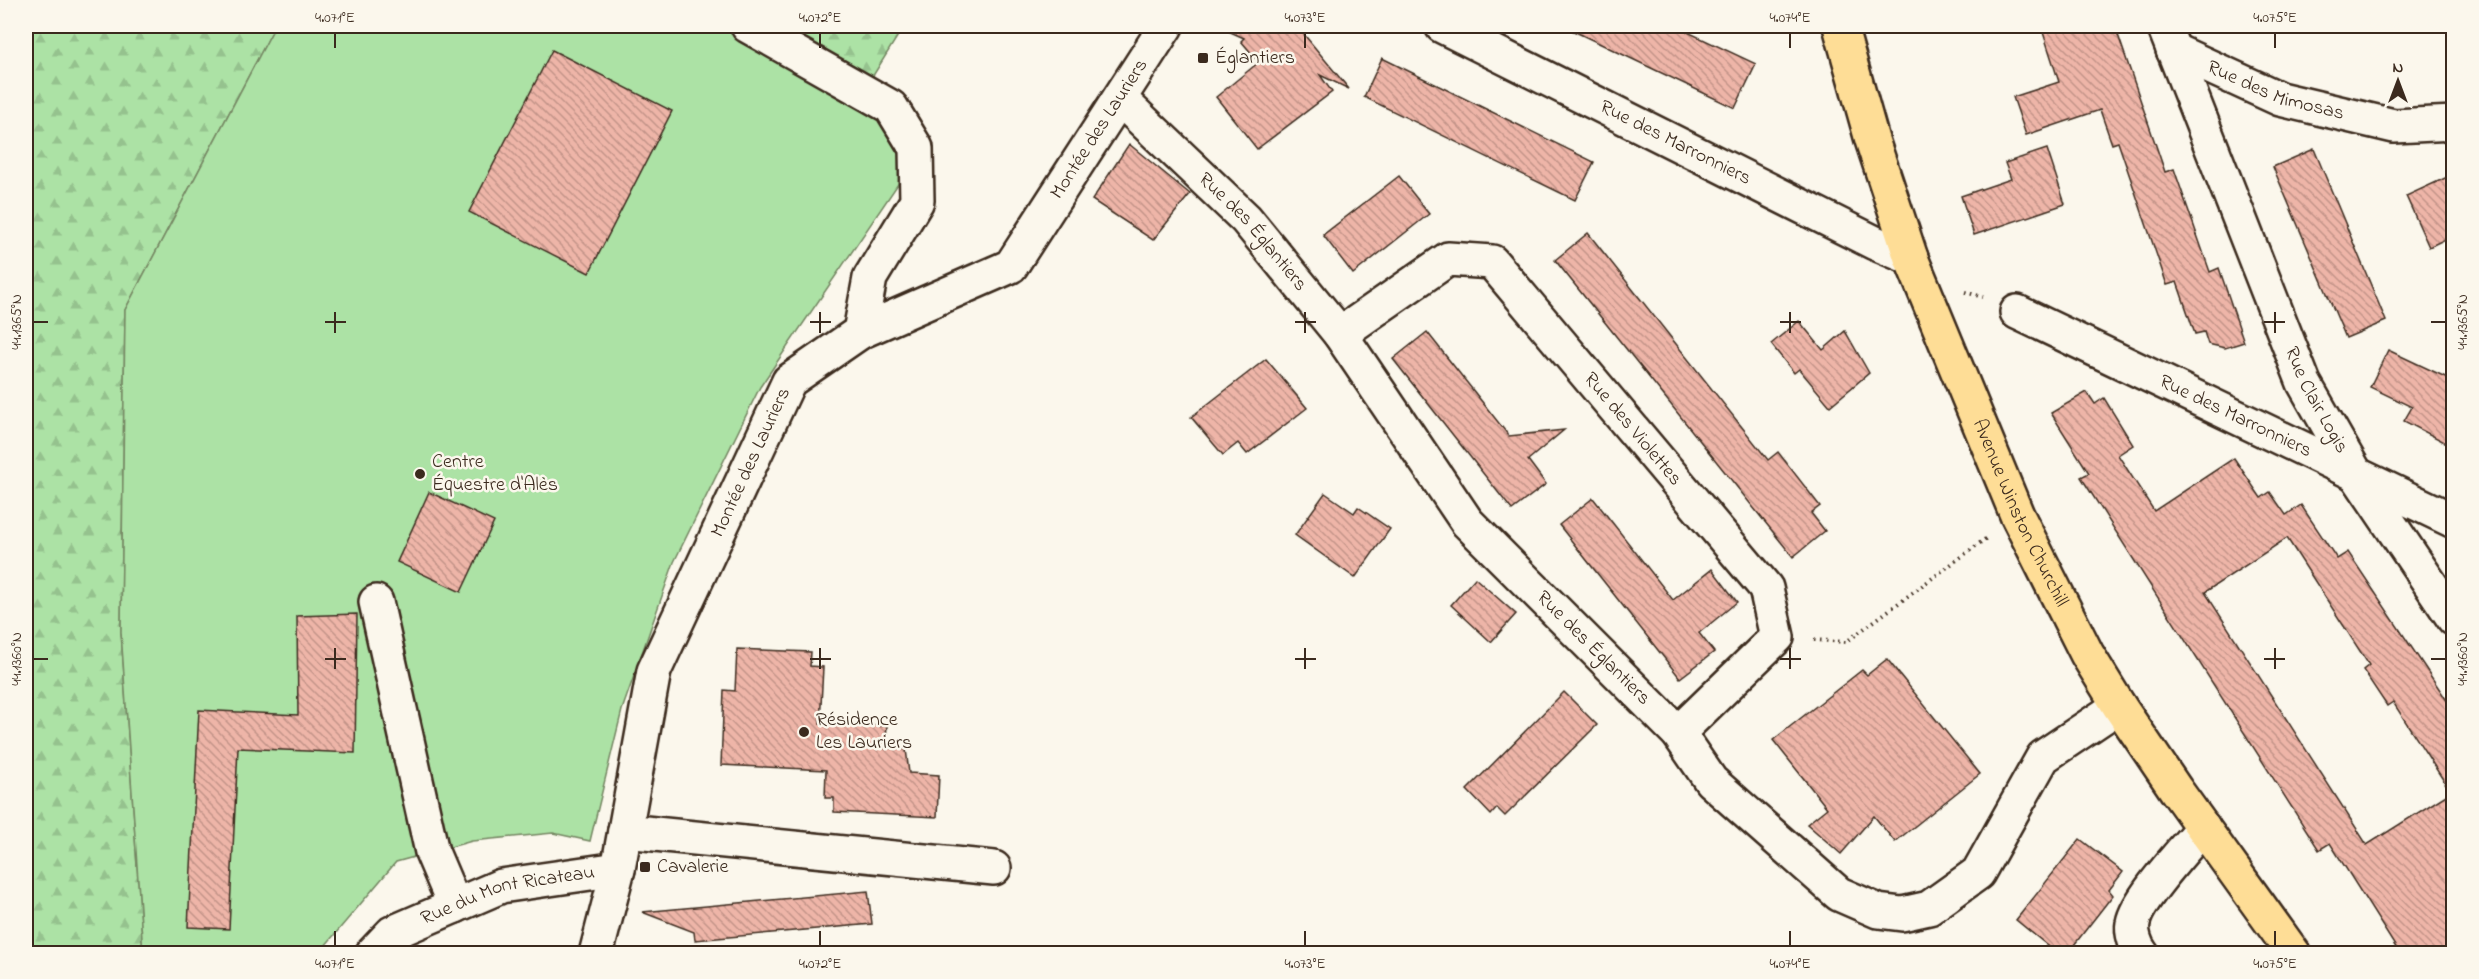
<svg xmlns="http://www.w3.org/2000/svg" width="2479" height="979" viewBox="0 0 2479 979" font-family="'Indie Flower',sans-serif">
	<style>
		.forest { fill: url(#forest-firs); stroke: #748662; stroke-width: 1.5 }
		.pitch { fill: #ace2a5; stroke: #748662; stroke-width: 1.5 }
		.building { fill: url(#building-back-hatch); stroke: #3b2a1e; stroke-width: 1.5; fill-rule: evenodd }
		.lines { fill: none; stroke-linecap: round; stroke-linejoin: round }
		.minor-casing { stroke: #3b2a1e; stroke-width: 38 }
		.major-casing { stroke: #3b2a1e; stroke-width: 38 }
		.path { stroke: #3b2a1e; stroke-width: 4; stroke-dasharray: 1.5 4.5; stroke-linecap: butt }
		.minor { stroke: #fbf7ec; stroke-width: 33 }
		.major { stroke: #fedd96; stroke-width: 33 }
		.ticks { fill: none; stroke: #3b2a1e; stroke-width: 2 }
		.poi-dot { fill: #3b2a1e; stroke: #fbf7ec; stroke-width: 2 }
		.labels { text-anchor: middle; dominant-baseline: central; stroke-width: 5; stroke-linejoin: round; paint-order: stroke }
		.poi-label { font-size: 20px; fill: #3b2a1e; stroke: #fbf7ec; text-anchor: start }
		.street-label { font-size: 20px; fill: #3b2a1e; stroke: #fbf7ec }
		.neatline { fill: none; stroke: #3b2a1e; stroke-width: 2 }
		.ticks-label { font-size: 15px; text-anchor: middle; fill: #3b2a1e }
	</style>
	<defs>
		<pattern id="forest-firs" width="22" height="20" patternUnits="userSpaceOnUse" patternTransform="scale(1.5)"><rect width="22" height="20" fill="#ace2a5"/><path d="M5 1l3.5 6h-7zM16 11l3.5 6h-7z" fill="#95c28e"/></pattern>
		<pattern id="building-back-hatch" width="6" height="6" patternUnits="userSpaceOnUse" patternTransform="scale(1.5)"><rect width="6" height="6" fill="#eeb5a8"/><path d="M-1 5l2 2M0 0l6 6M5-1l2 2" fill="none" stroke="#c29388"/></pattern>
	</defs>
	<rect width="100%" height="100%" fill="#fbf7ec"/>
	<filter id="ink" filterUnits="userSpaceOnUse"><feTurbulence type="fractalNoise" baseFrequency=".0167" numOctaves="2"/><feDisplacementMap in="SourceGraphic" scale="12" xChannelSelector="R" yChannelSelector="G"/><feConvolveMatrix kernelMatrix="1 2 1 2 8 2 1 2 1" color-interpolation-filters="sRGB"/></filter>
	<g filter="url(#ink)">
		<g class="forest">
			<path d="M26,26H275L125,310L121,632L143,953H26Z"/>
			<path d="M724,26H904L856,103Z"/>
		</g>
		<path class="pitch" d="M275,26H724L893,124L902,159L898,184L760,387L674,562L622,710L590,841L553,833L472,841L396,862L319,953H143L121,632L125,310Z"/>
		<g class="building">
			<path d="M1217,26H1297L1349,89L1320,75L1332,92L1257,149L1216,97L1259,62L1241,41L1244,38Z"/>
			<path d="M1563,26H1675L1756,64L1735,108Z"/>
			<path d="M2041,26H2115L2165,172L2174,169L2210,272L2219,268L2244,342L2225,348L2208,344L2204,332L2195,334L2177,282L2167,285L2118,142L2112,144L2100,110L2026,135L2013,97L2059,82Z"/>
			<path d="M552,50L672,111L589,273L469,212Z"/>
			<path d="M1382,58L1594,162L1575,200L1364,97Z"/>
			<path d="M1129,144L1190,194L1153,240L1092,200Z"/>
			<path d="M2047,149L2065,204L1974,235L1961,196L2011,179L2005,163Z"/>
			<path d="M2314,149L2386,321L2346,338L2273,167Z"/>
			<path d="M2454,174V235L2429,247L2406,196Z"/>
			<path d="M1399,176L1429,214L1353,274L1323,235Z"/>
			<path d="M1588,233L1768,460L1778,452L1820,506L1811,513L1825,531L1793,557L1555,260Z"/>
			<path d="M1799,321L1823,350L1845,331L1869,373L1830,406L1799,369L1794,373L1771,344Z"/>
			<path d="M1427,332L1509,436L1564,430L1528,460L1546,484L1512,510L1393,359Z"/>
			<path d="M2388,350L2454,381V447L2404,421L2412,407L2370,387Z"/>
			<path d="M1266,359L1307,408L1247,454L1238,443L1223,455L1191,417Z"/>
			<path d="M2087,392L2095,404L2104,398L2133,445L2118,455L2154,511L2234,458L2261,498L2270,492L2286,515L2301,505L2337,559L2348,552L2454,711V945L2439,954H2400L2330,843L2319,850L2081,477L2089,473L2051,413ZM2287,538L2369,665L2363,670L2387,706L2393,702L2451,792L2367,845L2205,592Z"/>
			<path d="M429,492L494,522L461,592L397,562Z"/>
			<path d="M1325,493L1354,513L1358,507L1390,529L1355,578L1295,535Z"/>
			<path d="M1593,498L1673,600L1712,569L1737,602L1699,633L1714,652L1680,678L1559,525Z"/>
			<path d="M1475,578L1516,614L1491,642L1451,605Z"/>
			<path d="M357,614L355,753L238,748L229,929L188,927L199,710L298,715L297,616Z"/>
			<path d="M737,649L811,652L810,666L823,667L820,724L887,726L885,748L906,749L909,773L939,775L937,817L834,812V798H825L826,770L721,765L724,690L735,691Z"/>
			<path d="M1887,659L1980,774L1895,842L1874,816L1841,854L1807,824L1827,808L1773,740L1862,670L1867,675Z"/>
			<path d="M1564,692L1597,725L1505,816L1497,808L1491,815L1467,790Z"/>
			<path d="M2080,839L2123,872L2109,890L2113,895L2067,954H2058L2016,920Z"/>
			<path d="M868,891L872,924L695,940L694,932L642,912Z"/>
		</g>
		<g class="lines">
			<defs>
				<g id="minor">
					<path d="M748,26L891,107L916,148L917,201L870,278L860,332"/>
					<path id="s1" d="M1442,26L1875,243L1911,258"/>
					<path id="s2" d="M2164,26L2304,383L2356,474L2454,619"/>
					<path id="s3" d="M2173,50L2280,99L2394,126L2454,123"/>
					<path id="s4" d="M1120,99L1246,219L1340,334L1467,522L1678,733L1711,781L1839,894L1878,911L1902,914L1929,908L1978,873L2043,757L2119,706"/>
					<path id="s5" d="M2017,312L2454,521"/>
					<path id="s6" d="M1340,334L1448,259L1492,262L1766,588L1777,637L1678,733"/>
					<path d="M376,602L432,852L455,906"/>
					<path d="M625,831L994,868"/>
					<path id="s7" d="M372,954L392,933L501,886L618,869"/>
					<path id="s8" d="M596,954L618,869L654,671L789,381L860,332L1011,266L1166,26"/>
					<path d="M2142,954C2136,947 2131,933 2133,923C2137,899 2186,848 2203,827"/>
				</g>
				<g id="major">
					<path id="s9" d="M1840,26L1872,140L1911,258L2017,515L2087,654L2119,706L2176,790L2294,954"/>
				</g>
			</defs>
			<use href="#minor" class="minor-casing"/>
			<use href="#major" class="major-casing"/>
			<g class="path">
				<path d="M1965,292L1983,297"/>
				<path d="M1814,640L1846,642L1988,537"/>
			</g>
			<use href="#minor" class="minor"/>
			<use href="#major" class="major"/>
		</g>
	</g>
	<path class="ticks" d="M335,33V48M820,33V48M1305,33V48M1790,33V48M2275,33V48M335,312V333M820,312V333M1305,312V333M1790,312V333M2275,312V333M33,322H48M325,322H346M810,322H831M1295,322H1316M1780,322H1801M2264,322H2285M2431,322H2446M335,648V669M820,648V669M1305,648V669M1790,648V669M2275,648V669M33,659H48M325,659H346M810,659H831M1295,659H1316M1780,659H1801M2264,659H2285M2431,659H2446M335,931V946M820,931V946M1305,931V946M1790,931V946M2275,931V946"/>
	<g class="poi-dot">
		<rect x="1197" y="52" width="12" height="12" rx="3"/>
		<circle cx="420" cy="474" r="6"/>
		<circle cx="804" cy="732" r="6"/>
		<rect x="639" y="861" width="12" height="12" rx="3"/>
	</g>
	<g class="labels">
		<g class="poi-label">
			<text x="1215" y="58">Églantiers</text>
			<text x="432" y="462">Centre<tspan x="432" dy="23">Équestre d'Alès</tspan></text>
			<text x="816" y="720">Résidence<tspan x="816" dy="23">Les Lauriers</tspan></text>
			<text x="657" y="867">Cavalerie</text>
		</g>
		<g class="street-label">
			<text stroke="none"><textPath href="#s3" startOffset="111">Rue des Mimosas</textPath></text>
			<text stroke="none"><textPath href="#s8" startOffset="1023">Montée des Lauriers</textPath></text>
			<text stroke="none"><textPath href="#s1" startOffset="261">Rue des Marronniers</textPath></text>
			<text stroke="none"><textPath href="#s4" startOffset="188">Rue des Églantiers</textPath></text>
			<text stroke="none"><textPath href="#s2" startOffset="404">Rue Clair Logis</textPath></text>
			<text stroke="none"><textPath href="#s5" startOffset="242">Rue des Marronniers</textPath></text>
			<text stroke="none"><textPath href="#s6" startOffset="394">Rue des Violettes</textPath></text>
			<text stroke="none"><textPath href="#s8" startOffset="519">Montée des Lauriers</textPath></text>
			<text stroke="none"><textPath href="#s9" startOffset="520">Avenue Winston Churchill</textPath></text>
			<text stroke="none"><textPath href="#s4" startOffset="728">Rue des Églantiers</textPath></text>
			<text stroke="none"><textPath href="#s7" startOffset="152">Rue du Mont Ricateau</textPath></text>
		</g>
	</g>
	<rect width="2479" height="979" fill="none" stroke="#fbf7ec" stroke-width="66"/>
	<g transform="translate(2398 81)" stroke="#fbf7ec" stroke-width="4.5" paint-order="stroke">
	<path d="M0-4.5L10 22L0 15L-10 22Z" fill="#3b2a1e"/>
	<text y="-9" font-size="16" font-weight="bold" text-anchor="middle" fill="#3b2a1e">N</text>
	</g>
	<rect x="33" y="33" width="2413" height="913" class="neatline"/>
	<g class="ticks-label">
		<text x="335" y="22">4.071°E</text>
		<text x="820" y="22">4.072°E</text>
		<text x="1305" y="22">4.073°E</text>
		<text x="1790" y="22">4.074°E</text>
		<text x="2275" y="22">4.075°E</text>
		<text transform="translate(16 322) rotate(-90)" y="5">44.1365°N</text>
		<text transform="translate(2462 322) rotate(-90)" y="5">44.1365°N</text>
		<text transform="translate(16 659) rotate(-90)" y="5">44.1360°N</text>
		<text transform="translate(2462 659) rotate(-90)" y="5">44.1360°N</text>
		<text x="335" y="968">4.071°E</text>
		<text x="820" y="968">4.072°E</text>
		<text x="1305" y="968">4.073°E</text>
		<text x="1790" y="968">4.074°E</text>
		<text x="2275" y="968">4.075°E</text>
	</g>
</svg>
